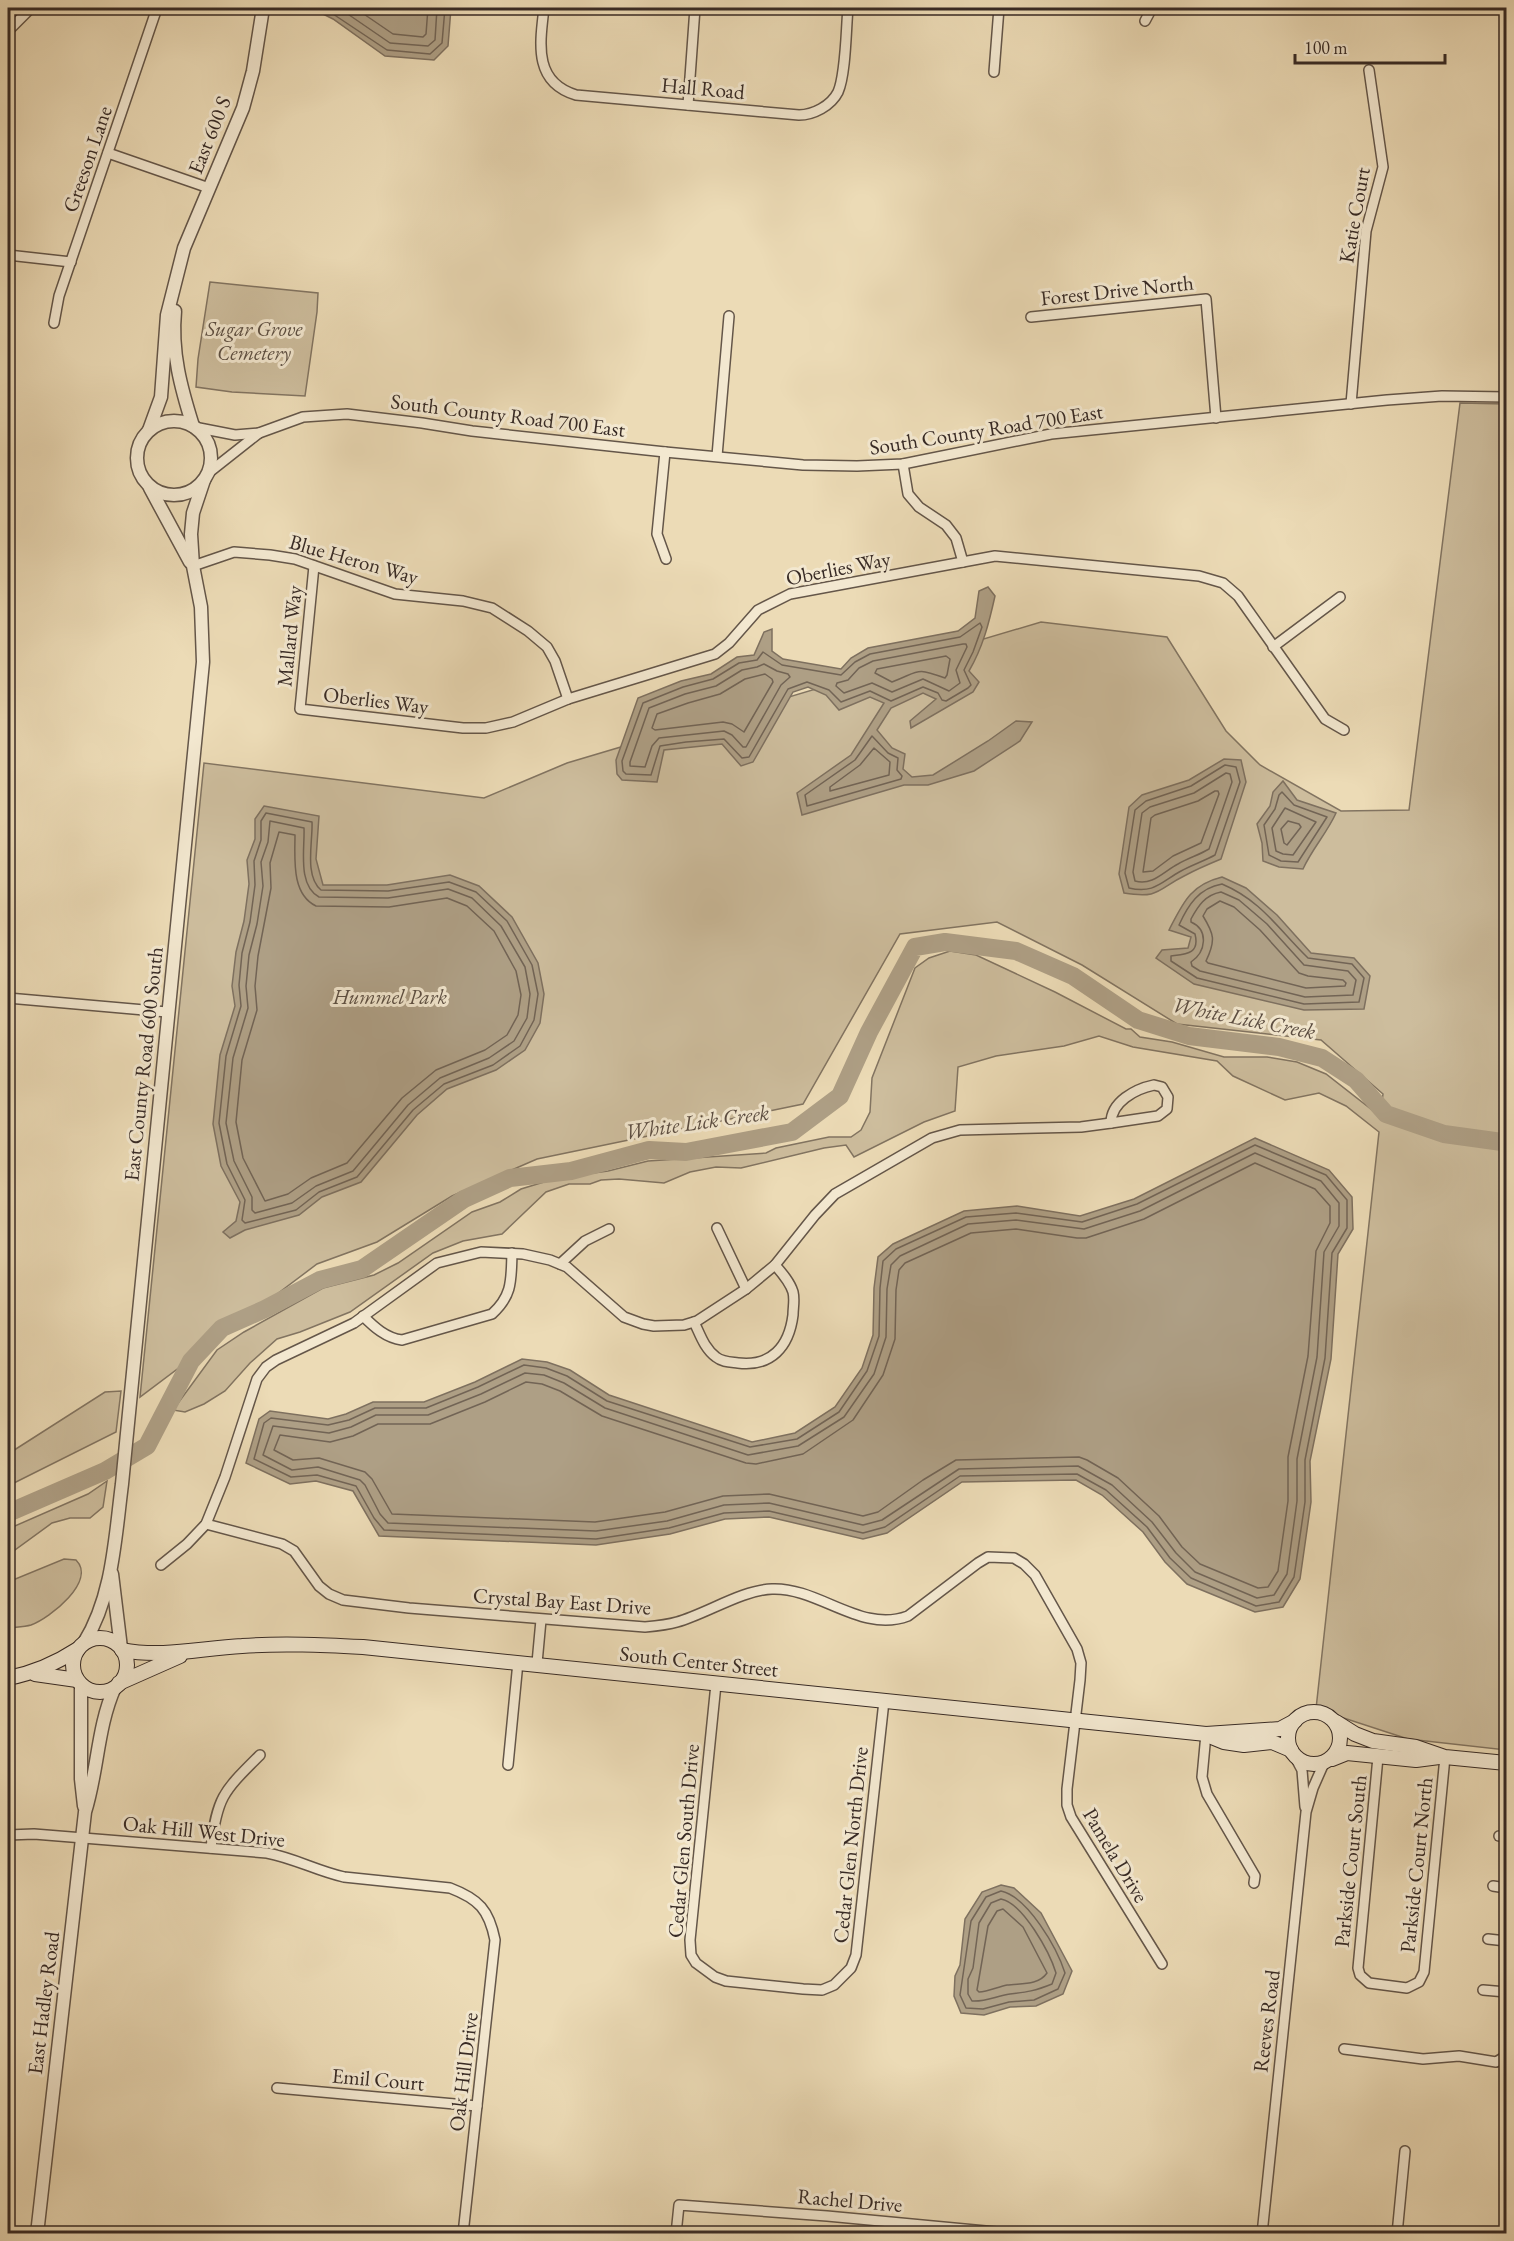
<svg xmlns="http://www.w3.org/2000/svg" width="1514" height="2241" viewBox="0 0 1514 2241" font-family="'EB Garamond',serif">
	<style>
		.green { fill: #cdbd9d; stroke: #827461; stroke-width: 1.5 }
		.water { fill: #ae9f85; stroke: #7e705f; stroke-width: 1.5 }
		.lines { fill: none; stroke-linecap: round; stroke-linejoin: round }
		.shore { stroke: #726455; stroke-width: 1.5 }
		.river { stroke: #ae9f85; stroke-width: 18 }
		.minor-casing { stroke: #645649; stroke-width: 12 }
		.tertiary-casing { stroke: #645649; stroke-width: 15 }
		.secondary-casing { stroke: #372a25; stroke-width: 16 }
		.minor { stroke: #f3e8d0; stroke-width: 9 }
		.tertiary { stroke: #f3e8d0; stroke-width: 12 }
		.secondary { stroke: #f3e8d0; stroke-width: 14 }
		.labels { text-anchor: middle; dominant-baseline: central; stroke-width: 6; stroke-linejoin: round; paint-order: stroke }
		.street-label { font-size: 21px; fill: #372a25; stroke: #f3e8d0 }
		.park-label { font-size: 21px; font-style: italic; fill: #5c4f43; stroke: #f3e8d0 }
		.water-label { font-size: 22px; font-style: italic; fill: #5b4d42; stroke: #f3e8d0 }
	</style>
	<rect width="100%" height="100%" fill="#ecdbb6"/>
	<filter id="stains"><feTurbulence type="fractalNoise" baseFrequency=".00333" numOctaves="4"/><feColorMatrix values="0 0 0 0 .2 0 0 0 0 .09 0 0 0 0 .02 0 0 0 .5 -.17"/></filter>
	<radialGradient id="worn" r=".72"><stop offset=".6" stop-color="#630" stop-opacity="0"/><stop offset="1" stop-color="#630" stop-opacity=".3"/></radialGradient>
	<g class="green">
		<path d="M210,282L318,293L317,312L305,396L232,392L196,387L198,359Z"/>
		<path d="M1460,403L1506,404V1750L1408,1739L1316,1709L1379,1132L1346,1106L1319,1093L1285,1100L1233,1076L1217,1061L1133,1047L1099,1036L1064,1046L996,1056L958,1067L955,1111L924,1122L854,1157L846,1145L824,1148L741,1168L716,1167L690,1172L664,1183L619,1179L601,1180L590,1184H569L546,1192L502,1234L463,1241L433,1253L350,1312L300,1332L277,1339L250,1363L225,1391L204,1404L185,1412L173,1410L217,1350L244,1332L323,1288L374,1275L398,1263L472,1212L500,1202L521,1189L557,1178L608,1171L648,1161L766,1153L776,1148L829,1137H851L861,1130L870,1112L872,1078L915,968L929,958L950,951L976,955L1055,992L1126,1029H1131L1140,1037L1172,1042L1224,1057H1267L1297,1062L1326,1074L1380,1116L1383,1094L1321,1040L1177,1024L1082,965L997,922L900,934L803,1104L537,1159L452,1196L377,1242L317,1264L140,1397L204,763L484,798L567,763L1041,622L1167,637L1226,731L1260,765L1341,811L1409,810Z"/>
		<path d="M121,1391L116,1432L8,1486V1454L105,1392Z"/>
		<path d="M107,1481L103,1507L90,1518H70L52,1523L8,1555V1529L88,1494Z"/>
		<path d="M64,1559L76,1560C97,1581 50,1618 31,1625C24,1627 15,1627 8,1628V1582Z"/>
	</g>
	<g class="water">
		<path d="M311,8H451L448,46L434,60L385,56L333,19Z"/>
		<path d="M988,587L995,596C989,623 983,647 969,671L979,682L973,692L911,728L910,721L936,699L923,693L891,708L877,730L892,748L905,754L903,769L912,777L933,775L988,741L1016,721L1032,722L1020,741L974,771L928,785H904L802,815L797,793L851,755L884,703L870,697L839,710L826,695L808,687L793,692L753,762L741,766L722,744L664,750L657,782L622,780L617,774L616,760L638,698L681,681L711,674L737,657L754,655L764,632L772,629V651L783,659L841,669L851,658L868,648L958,631L975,618L979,591Z"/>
		<path d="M1224,759L1241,760L1246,782L1221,859C1209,864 1197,869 1186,875C1157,889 1161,899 1124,893L1119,874L1129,807L1142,795L1189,780Z"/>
		<path d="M1283,781L1297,800L1336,813C1327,833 1312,849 1303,869L1279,867L1263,861L1262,843L1257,824L1270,806L1273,792Z"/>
		<path d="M264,806L319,816L316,859L323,885H387L450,875L479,886L512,917L538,963L544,994L540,1023L525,1050L496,1070L447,1089L417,1115L361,1182L322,1197L299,1215L245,1230L230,1238L223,1232L236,1221L240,1202L221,1166L213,1124L220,1055L235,1006L232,986L236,952L244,921L249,884L247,860L255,839V819Z"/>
		<path d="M1222,877L1246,888L1277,915L1311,953L1354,958L1370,976L1364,1009L1304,1010L1194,984L1156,958L1162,950L1188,948L1191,937L1169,930C1183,903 1190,885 1222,877Z"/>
		<path d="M1255,1138L1329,1170L1352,1197L1353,1229L1338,1254L1331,1359L1310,1461L1311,1502L1300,1579L1283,1607L1255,1612L1187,1584L1165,1562L1143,1532L1102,1495L1076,1480L962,1482L887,1533L863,1539L769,1517L725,1519L670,1534L596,1545L379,1536L353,1491L316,1481L290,1484L246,1463L259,1419L270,1411L328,1419L346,1414L373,1402H424L475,1382L522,1359L547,1362L570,1370L609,1395L752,1442L795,1433L835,1407L862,1368L873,1335L874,1288L878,1257L893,1244L964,1211L1017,1206L1080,1216L1134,1199Z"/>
		<path d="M1001,1885L1014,1888L1041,1913L1072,1971L1063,1994L1036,2006L1010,2007L984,2015L961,2013L954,1996L955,1976L960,1965L965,1919L982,1892Z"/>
	</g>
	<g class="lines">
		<g class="shore">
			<path d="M324,8L387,50L430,54L442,43L445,8"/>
			<path d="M339,8L390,43L428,46L435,40L437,8"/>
			<path d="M355,8L393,34L423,37L426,34L428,8"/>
			<path d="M980,623L982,627L973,652L964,670L971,685L968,688L946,701L942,700L938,693L923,687L891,701L870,691L841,702L829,690L807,682L788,689L749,757L742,758L724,739L686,742L660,746L651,775L626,774L623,771L622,761L643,703L683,687L713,679L739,663L757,660L763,652L782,665L841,675L855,662L870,654L960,637Z"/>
			<path d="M963,644H966L967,647L956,670L960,683L949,691L923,679L892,692L872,683L844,693L836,686L837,683L848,680L859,668L873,661Z"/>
			<path d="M946,656L950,659L947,675L945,678C914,667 921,671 892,682L875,673L877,669Z"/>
			<path d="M764,664L777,671L788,674L790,677L781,685L746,747H743L732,735L724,731L659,738L652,746L645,767L630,766V762L649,708L685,694L716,686L742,670L757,667Z"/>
			<path d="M765,674L772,679L773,682L744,732L732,724L723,722L655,730L652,728L657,714L688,703L720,694L745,679Z"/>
			<path d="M872,736L888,753L898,758L897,770L902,776L901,779L807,806L805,795L855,760Z"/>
			<path d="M874,748L890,762L889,775L830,791V787L860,765Z"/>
			<path d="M1225,765L1236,767L1240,782L1215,855C1204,861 1192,865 1181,871C1161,882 1154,894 1129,888L1125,873L1135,810L1146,801L1191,786Z"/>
			<path d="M1226,773L1230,774L1232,782L1209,849C1199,855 1188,858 1178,864C1164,871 1153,886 1135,881L1133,872L1142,813L1150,807L1194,793Z"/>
			<path d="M1215,791H1218L1219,794L1201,843L1173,856L1153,871L1143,872L1151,818L1155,815L1198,801Z"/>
			<path d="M1282,792L1294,805L1327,817L1298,862L1281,861L1269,855L1264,825L1275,809L1279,795Z"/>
			<path d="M1285,808L1316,822L1293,855L1283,854L1276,851L1272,828Z"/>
			<path d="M266,813L312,822C313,841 304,876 321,890L388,891L449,882L476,892L507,921L532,965L538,994L534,1020L520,1046L493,1065L444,1084L413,1110L357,1177L319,1192L296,1210L245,1223L242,1220L245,1200L227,1164L219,1123L226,1056L241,1006L239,985L242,953L250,922L255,885L254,861L261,840V821Z"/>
			<path d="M270,821L304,828C305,848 297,885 319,897L388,898L448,889L472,898L501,926L525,967L530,994L527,1018L514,1041L489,1058L440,1078L408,1105L353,1171L316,1186L292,1203L255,1213L252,1210V1197L234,1161L226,1123L233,1058L248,1008L246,986L249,955L257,924L263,886L261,862L268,842Z"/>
			<path d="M1288,821L1299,824L1301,827L1287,845L1284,843L1281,829Z"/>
			<path d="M279,832L295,835C295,858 291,894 316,906L389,907L447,898L467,906L494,931L516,971L521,995L518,1015L507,1035L485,1050L436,1070L402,1098L347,1163L311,1178L288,1194L265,1201L243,1158L236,1122L242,1060L257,1010L255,986L258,956L271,888L270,863Z"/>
			<path d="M1222,884C1262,901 1278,929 1308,958L1352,964L1364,978L1359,1002L1304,1004L1197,978L1171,961V956C1186,954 1200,954 1195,934L1179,925C1188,905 1199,888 1222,884Z"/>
			<path d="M1221,892L1239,900L1267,924L1304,965L1348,971L1356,980L1353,995L1305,997L1200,971L1192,966L1191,962C1206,952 1209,930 1191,922V919C1198,906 1205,895 1221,892Z"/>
			<path d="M1220,901L1234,907L1260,930L1299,973L1308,976L1343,980L1346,983L1345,986L1306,988L1208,963L1206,961C1216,940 1214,934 1203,916L1207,909Z"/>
			<path d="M1255,1145L1326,1175L1347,1200V1228L1332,1253L1325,1358L1305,1460V1502L1294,1577L1279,1602L1256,1606L1191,1578L1170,1558L1147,1527L1106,1490L1077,1474L960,1476L885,1527L863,1533L769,1511L724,1513L669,1528L596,1539L384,1530L374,1518L356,1486L317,1475L291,1477L254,1459L264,1423L271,1418L328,1425L349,1420L375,1408H426L478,1387L524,1365L546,1368L567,1376L607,1401L750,1447L797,1439L839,1412L867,1371L879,1336L880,1288L883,1261L896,1249L966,1217L1016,1213L1082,1222L1137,1204Z"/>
			<path d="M1255,1153L1321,1181L1339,1203V1226L1324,1252L1317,1357L1297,1459V1501L1287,1574L1274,1595L1257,1598L1195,1572L1176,1553L1152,1522L1112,1485L1078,1466L959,1469L882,1520L863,1525L769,1503L724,1505L667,1521L596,1531L388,1523L380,1514L365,1485L360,1480L318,1467L292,1470L263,1455L273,1426L329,1433L351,1427L376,1415H428L481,1394L525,1373L544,1375L564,1383L605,1408L748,1455L798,1446L844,1417L874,1374L886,1337L887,1289L891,1265L900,1256L968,1224L1016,1220L1084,1229L1140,1211Z"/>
			<path d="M1255,1163L1315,1189L1330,1206V1223L1316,1251L1308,1356L1288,1457V1501L1278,1571L1268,1587L1258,1588L1200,1564L1182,1547L1159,1516L1118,1478L1087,1460L1079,1457L956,1460L923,1480L878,1512L863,1516L769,1494L723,1496L665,1512L595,1522L392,1514L372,1479L365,1472L319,1458L293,1460L274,1450L280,1435L330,1442L353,1436L378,1424H430L485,1402L526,1382L542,1384L560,1391L602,1416L746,1463L756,1464L803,1454L853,1420L883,1375L895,1339L896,1290L899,1270L905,1263L971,1233L1016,1229L1077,1238H1086L1144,1219Z"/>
			<path d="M1001,1891C1028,1897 1057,1948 1065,1973L1058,1989L1034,2000L1009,2002L983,2009L966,2008L960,1995L971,1921L986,1897Z"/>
			<path d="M1001,1899C1023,1903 1050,1953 1056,1973L1052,1984C1035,1991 1027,1992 1010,1994C996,1996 986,2002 972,2001L968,1994V1979L973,1968L979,1923L991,1903Z"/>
			<path d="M1003,1909L1023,1927L1047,1973C1038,1986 1020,1983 1007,1985C997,1987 988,1992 979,1992L977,1990L988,1926L997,1911Z"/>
		</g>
		<path class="river" d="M8,1513L105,1471L147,1446L191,1361L222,1328L265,1309L320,1280L362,1269L464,1199L510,1178L571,1171L649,1150L686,1152L792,1132L840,1096L869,1032L915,947L945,942L1016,951L1073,976L1138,1020L1189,1036L1279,1047L1322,1058L1356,1080L1386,1114L1444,1134L1502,1142L1506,1139"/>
		<defs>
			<g id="minor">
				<path d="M544,8C540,43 533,82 576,95L799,115C813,115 831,106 838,92C846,74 846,28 848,8"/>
				<path d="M1145,21L1152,8"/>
				<path d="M8,31L31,8"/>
				<path d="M994,72L999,8"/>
				<path d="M688,105L695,8"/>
				<path d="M108,153L209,188"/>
				<path d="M8,255L71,262"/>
				<path d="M1031,317L1206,299L1216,418"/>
				<path d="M54,323L59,296L157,8"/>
				<path d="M1351,404L1366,231L1383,167L1369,70"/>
				<path d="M194,427L235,435L259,433L303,417L347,414L422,423L472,431L665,452L803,465L857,466L903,464L1051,434L1387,400L1442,396L1506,397"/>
				<path d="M665,452L657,534L666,559"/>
				<path d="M717,456L729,316"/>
				<path d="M903,464L908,494L919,507L946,525L956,538L963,562"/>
				<path d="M207,474L259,433"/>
				<path d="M193,566L234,552L270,555L295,559L395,594L463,601L492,608L528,631L547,647L555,661L568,699"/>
				<path d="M314,566L300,709L463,728H486L513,722L568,699L715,654L729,643L758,610L790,594L995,556L1199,576L1223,583L1238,596L1325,719L1344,730"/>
				<path d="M1273,647L1340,597"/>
				<path d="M8,998L167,1012"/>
				<path d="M1154,1085L1162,1087L1168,1097L1167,1109L1158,1116L1111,1123C1111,1102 1135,1089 1154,1085Z"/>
				<path d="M717,1228L746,1289"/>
				<path d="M560,1264L585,1241L609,1229"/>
				<path d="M363,1316C374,1327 386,1338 402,1340L492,1314C513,1295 511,1279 512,1253"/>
				<path d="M694,1322C700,1334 704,1348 716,1357C722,1362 730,1362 738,1363C771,1367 789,1347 793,1315C793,1307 795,1300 793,1292C790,1282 782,1273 775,1265"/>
				<path d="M206,1524L282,1544L294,1551L319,1586L329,1594L343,1600L409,1608L645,1627C656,1626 667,1625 677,1622C706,1614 742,1590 772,1589C819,1587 861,1634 908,1616L978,1563L988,1557L1014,1558L1024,1564L1035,1575L1077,1649L1081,1663L1080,1680L1067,1789V1805L1071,1817L1162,1964"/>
				<path d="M161,1565L187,1544L206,1524L225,1477L257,1379L266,1367L276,1360L354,1323L437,1263L481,1252L523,1254L550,1260L567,1267L624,1317L643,1324L654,1326L684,1325L697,1321L746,1289L775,1265L815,1215L835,1194L932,1138L960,1130L1081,1127L1111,1123"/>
				<path d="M537,1663L541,1620"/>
				<path d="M716,1684L690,1940L691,1955L696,1963L715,1977L726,1981L803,1989L822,1990L834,1985L851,1968L856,1955L884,1701"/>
				<path d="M1206,1734L1202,1777L1207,1794L1255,1876L1254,1883"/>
				<path d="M1295,1757L1302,1770L1305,1807"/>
				<path d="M1378,1757L1358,1968L1360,1975L1369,1983L1407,1988L1419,1982L1424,1972L1445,1757"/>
				<path d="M508,1765L518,1662"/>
				<path d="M8,1835L34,1834L267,1853C294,1858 317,1871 344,1877L450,1888C479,1899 489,1910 495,1940L463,2234"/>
				<path d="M1499,1836H1506"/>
				<path d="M211,1848C217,1796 224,1791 260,1755"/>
				<path d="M1493,1886L1506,1888"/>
				<path d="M1488,1939L1506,1941"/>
				<path d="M1483,1990L1506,1992"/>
				<path d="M1344,2049L1423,2059L1459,2056L1496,2062L1506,2056"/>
				<path d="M277,2088L477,2106"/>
				<path d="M676,2234L679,2205L827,2216L1018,2234"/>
				<path d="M1262,2234L1306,1812L1313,1788L1324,1763"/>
				<path d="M1397,2234L1405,2151"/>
			</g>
			<g id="tertiary">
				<path d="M175,311C171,352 181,388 193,426"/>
				<circle cx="174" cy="458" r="37"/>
				<path d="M149,430L161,397L167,315L184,248L243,108L253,71L263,8"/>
				<path d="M150,488L190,562"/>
				<path d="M112,1574L121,1648"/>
				<path d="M84,1643C113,1596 115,1538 122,1484L203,662L201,607L193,566L191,534L193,513L204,480"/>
				<path d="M81,1684V1779L84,1806"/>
				<path d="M37,2234L85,1812C98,1771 97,1727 115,1687"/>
			</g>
			<g id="secondary">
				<circle cx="100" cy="1665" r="27"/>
				<path d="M122,1650C163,1658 201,1648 242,1646C282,1643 323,1645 363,1647L1206,1734L1280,1729L1295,1721"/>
				<path d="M35,1674L77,1680"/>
				<path d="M8,1678C34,1673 55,1664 78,1649"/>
				<path d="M119,1683L180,1656"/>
				<circle cx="1314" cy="1738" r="26"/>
				<path d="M1336,1722L1355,1734L1373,1741L1416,1747L1445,1757L1506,1763"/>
				<path d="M1207,1735L1224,1742L1244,1745L1272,1742L1291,1750"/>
				<path d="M1332,1759L1347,1753L1416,1760L1439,1757"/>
			</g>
		</defs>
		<use href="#minor" class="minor-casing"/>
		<use href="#tertiary" class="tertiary-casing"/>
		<use href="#secondary" class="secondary-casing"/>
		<use href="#minor" class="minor"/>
		<use href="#tertiary" class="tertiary"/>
		<use href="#secondary" class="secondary"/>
	</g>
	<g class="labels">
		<g class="street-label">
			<text transform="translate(703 88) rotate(5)">Hall Road</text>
			<text transform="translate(209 135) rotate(-68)">East 600 S</text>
			<text transform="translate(87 159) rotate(-71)">Greeson Lane</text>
			<text transform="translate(1354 215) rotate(-80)">Katie Court</text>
			<text transform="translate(1117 290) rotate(-6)">Forest Drive North</text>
			<text transform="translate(508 415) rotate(7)">South County Road 700 East</text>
			<text transform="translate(986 429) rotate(-9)">South County Road 700 East</text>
			<text transform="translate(354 559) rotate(16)">Blue Heron Way</text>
			<text transform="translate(838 568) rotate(-11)">Oberlies Way</text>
			<text transform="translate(289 636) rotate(-84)">Mallard Way</text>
			<text transform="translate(376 700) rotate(7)">Oberlies Way</text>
			<text transform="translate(143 1064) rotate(-84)">East County Road 600 South</text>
			<text transform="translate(562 1601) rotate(4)">Crystal Bay East Drive</text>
			<text transform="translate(699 1661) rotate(6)">South Center Street</text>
			<text transform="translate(204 1831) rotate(6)">Oak Hill West Drive</text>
			<text transform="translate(683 1841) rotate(-85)">Cedar Glen South Drive</text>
			<text transform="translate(850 1845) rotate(-84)">Cedar Glen North Drive</text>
			<text transform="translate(1116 1855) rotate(59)">Pamela Drive</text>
			<text transform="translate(1350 1861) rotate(-84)">Parkside Court South</text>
			<text transform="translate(1416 1865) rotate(-84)">Parkside Court North</text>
			<text transform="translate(43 2003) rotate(-83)">East Hadley Road</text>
			<text transform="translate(1266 2021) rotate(-83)">Reeves Road</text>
			<text transform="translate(463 2072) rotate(-83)">Oak Hill Drive</text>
			<text transform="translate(378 2079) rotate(5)">Emil Court</text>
			<text transform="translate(850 2200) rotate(5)">Rachel Drive</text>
		</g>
		<g class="park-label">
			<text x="254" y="328">Sugar Grove<tspan x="254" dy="24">Cemetery</tspan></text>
			<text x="390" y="996">Hummel Park</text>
		</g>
		<g class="water-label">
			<text transform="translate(1244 1018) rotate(11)">White Lick Creek</text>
			<text transform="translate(697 1122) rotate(-8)">White Lick Creek</text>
		</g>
	</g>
	<rect width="1514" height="2241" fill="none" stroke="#ecdbb6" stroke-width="30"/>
	<rect x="9" y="9" width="1496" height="2223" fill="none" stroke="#372a25" stroke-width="3"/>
	<rect x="15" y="15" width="1484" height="2211" fill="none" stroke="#372a25" stroke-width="1.5"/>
	<path d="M1295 54v9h150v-9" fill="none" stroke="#372a25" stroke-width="3"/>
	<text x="1304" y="54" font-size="18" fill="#372a25" stroke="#f3e8d0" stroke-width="4.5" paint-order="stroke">100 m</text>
	<rect width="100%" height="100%" filter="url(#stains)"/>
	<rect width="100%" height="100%" fill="url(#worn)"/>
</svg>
